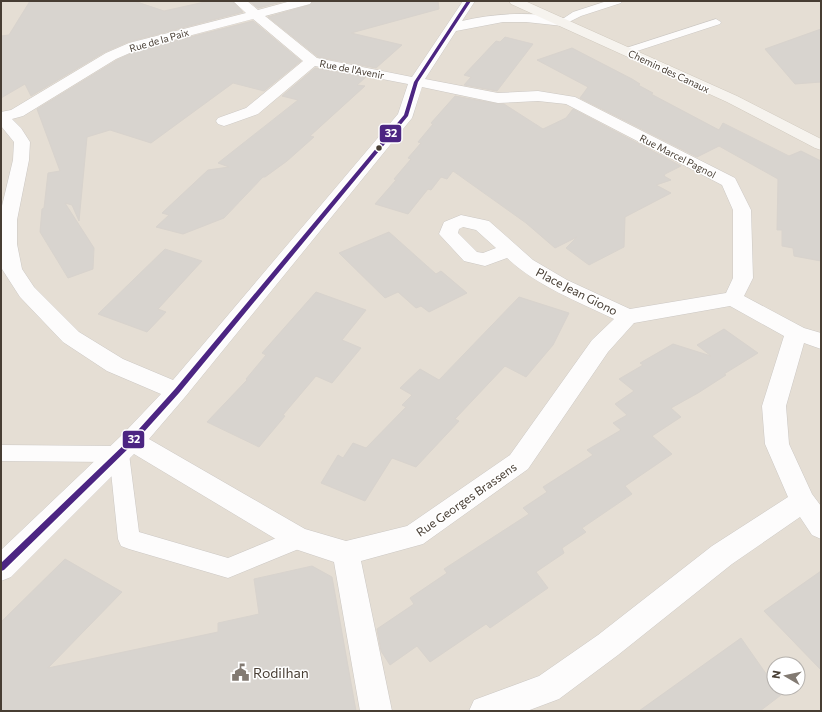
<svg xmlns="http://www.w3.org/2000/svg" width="822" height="712" viewBox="0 0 822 712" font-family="Commissioner,sans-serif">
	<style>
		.residential { fill: #e5ded4; fill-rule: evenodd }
		.building { fill: #d8d4cf; stroke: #d8d3cd }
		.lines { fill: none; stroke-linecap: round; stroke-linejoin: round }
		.lane-casing { stroke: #ccc8c4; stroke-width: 1 }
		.street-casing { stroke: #ccc8c4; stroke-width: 1 }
		.secondary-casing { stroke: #d0c9be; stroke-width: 1 }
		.lane { fill: #fdfcfc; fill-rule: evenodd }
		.street { fill: #fdfcfc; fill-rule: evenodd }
		.secondary { fill: #f6f3ee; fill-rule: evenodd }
		.bus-1-casing { stroke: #fff; stroke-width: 3 }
		.bus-1 { fill: #4c2582; fill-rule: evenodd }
		.bus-dot { fill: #473d33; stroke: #fff; stroke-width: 1.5 }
		.labels { text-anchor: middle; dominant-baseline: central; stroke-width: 3; stroke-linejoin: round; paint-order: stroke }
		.far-street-label { font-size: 10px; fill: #473d33; stroke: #fff }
		.street-label { font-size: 12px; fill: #473d33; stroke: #fff }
		.near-poi-label { font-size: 14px; fill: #473d33; stroke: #fff; text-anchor: start }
		.line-badge { stroke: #fff; stroke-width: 1.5 }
		.badge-label { font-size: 11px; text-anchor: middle; font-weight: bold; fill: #fff }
	</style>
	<rect width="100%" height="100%" fill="#f0ece8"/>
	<path class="residential" d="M1,1H821V711H1ZM774,664H798V688H774Z"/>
	<g class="building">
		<path d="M30,1H134L164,11L209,1H232L243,12L128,42L105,52L31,96L25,84L1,98V36L9,35Z"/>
		<path d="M249,1H285L258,8Z"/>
		<path d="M313,1H438L439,9L351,33L402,45L376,68L318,57L268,17L310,5Z"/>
		<path d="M253,21L301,61L264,91L233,83L151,143L110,130L87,137L79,221L72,205L65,203L94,248L93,269L68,278L40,232L42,209L44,208L48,173L60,171L37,109L117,60L139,50Z"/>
		<path d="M821,29V82L795,84L765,49Z"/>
		<path d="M505,37L533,44L497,91L464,85L471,77L464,75L496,41L500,42Z"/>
		<path d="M572,48L632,79L640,84L638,85L653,93L651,94L719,130L723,123L789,156L801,151L821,161V261L794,256L793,248L782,246V230H777L778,179L719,146L697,157L580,98L588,87L537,60Z"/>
		<path d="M315,68L366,77L357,85L365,86L310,136L314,137L287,161L265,177H263L224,218L183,234L156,227L169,215L162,213L208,170L229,167L218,163L298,100L282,96Z"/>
		<path d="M455,96L498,104H504L543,129L566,118L573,109L681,166L665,174L664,176L671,180L656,185L671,193L625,217L624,247L589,265L566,248L577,237L555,248L526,223L453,171L447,179L441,177L431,190L428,189L408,214L375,204L396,180L394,179L411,159L408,158L421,143L418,142L433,124L431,123Z"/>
		<path d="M389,232L436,274L441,271L467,293L429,312L421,306L416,308L398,292L385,298L339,253Z"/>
		<path d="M165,249L202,261L158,309L166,312L147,332L98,314Z"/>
		<path d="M316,292L366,310L342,340L361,348L332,383L316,376L283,415L285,416L259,447L207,422L247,380L246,379L266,355L262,353Z"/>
		<path d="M519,297L569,313L553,345L526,377L505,366L455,419L459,421L416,467L392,458L365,501L321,483L338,455L343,458L353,443L366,448L406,407L402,405L412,395L400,388L420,369L439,380Z"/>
		<path d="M724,329L758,353L724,374L726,375L698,393L671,408L681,417L652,436L672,454L625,486L632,494L582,528L586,532L562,548L564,553L536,572L548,588L490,628L486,624L430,662L417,646L390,665L381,651L377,629L414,604L410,598L447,573L444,569L529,514L523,508L547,492L543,487L593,455L587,450L621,430L613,423L627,415L615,404L634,391L619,379L643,365L640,363L673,344L711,356L697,345Z"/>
		<path d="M65,559L122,592L48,668L218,632V623L259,614L254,579L312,566L332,577L356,711H1V622Z"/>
		<path d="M821,571V670L764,611Z"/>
		<path d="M741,638L774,685V688H776L781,695L760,711H639Z"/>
	</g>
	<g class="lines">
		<defs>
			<g id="lane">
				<path d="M607,1H622L621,3L581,16L563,25L558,22L573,12Z"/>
				<path d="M716,19L721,22L720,24L631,53H623L621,51L623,49Z"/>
				<path d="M1,445L119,446L126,448L129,454L139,532L228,558L298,529L306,532L309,539L306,546L228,578L129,549L121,546L118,539L110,462L1,461Z"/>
			</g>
			<path id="street" d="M233,1H247L258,10L291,1H312L310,4L265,16L317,58L412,77L463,1H475L462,21C496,13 533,11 568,19L570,22L568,25L563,26L526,22H503L456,31L425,79L498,93L538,91L575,97L735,178L751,210L753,278L744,296L804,328L821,333V349L804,343L786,406L789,444L812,494L821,506V539L812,535L800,517L732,564L618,655L559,699L527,711H469L474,700L539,676L598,635L712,546L788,497L765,444L762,406L784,336L730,306L634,323L608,352L528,469L423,544L361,561L392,711H360L334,562L289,547L134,454L11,577L1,581V550L123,434L161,394L107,371L63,342L20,297L2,269L1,210L13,160L14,142L1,126V112L11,110L106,53L129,43L246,13ZM253,19L303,61L246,108L218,118L216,121L218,124L224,126L230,124L258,114L315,66L408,84L398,114L173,380L123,359L79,332L34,287L22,269L17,244V220L29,160L30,142L21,128L12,119L23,116L116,59L139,49ZM422,87L498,103L538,101L566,104L722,185L733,210V278L726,293L630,309L567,280L533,260L489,221L461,215L444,222L439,234L464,261L485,266L507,258C537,286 577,301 614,319L592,340L510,455L407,526L346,541L305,529L149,439L185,397L412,118ZM463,227L476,230L496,248L483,253L477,252L458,233L459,229Z"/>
			<path id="secondary" d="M509,1H525L737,96L821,139V150L815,148L727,102L511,4Z"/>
		</defs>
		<use href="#lane" class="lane-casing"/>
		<use href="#street" class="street-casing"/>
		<use href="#secondary" class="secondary-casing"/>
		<use href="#lane" class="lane"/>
		<use href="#street" class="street"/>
		<use href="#secondary" class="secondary"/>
		<defs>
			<path id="bus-1" d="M467,1H471L418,82L408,116L179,393L134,443L4,570L1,571V563L130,439L175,389L404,115L414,82Z"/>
		</defs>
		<use href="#bus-1" class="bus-1-casing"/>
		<use href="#bus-1" class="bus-1"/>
	</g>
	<defs>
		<symbol id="civic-bare" viewBox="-9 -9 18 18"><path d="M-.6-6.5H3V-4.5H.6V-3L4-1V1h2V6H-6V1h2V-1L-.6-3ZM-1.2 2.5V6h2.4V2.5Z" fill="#827a72" stroke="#fff" stroke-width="2.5" paint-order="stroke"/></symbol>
	</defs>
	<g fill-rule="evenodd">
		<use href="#civic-bare" x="228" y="660" width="25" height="25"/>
	</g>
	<circle class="bus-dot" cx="379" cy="148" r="3.5"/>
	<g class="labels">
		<g class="far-street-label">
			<text transform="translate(159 40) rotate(-16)">Rue de la Paix</text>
			<text transform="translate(352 69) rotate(11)">Rue de l'Avenir</text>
			<text transform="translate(669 71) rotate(25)">Chemin des Canaux</text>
			<text transform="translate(678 156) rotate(27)">Rue Marcel Pagnol</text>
		</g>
		<g class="street-label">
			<text transform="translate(577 291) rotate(27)">Place Jean Giono</text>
			<text transform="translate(466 499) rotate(-35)">Rue Georges Brassens</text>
		</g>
		<g class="near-poi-label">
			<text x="253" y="672">Rodilhan</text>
		</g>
	</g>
	<g class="line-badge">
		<rect x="379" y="124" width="23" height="19" rx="4" fill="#4c2582"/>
		<rect x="122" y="430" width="23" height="19" rx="4" fill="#4c2582"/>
	</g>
	<g class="badge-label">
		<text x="391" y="137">32</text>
		<text x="134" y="443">32</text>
	</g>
	<rect width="822" height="712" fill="none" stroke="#473d33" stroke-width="4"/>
	<g transform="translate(786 676) rotate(279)"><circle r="19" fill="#ffffff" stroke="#b5b1ad"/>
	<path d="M0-3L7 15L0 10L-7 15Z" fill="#827a72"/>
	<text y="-6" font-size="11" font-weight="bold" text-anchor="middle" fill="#473d33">N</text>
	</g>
</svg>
